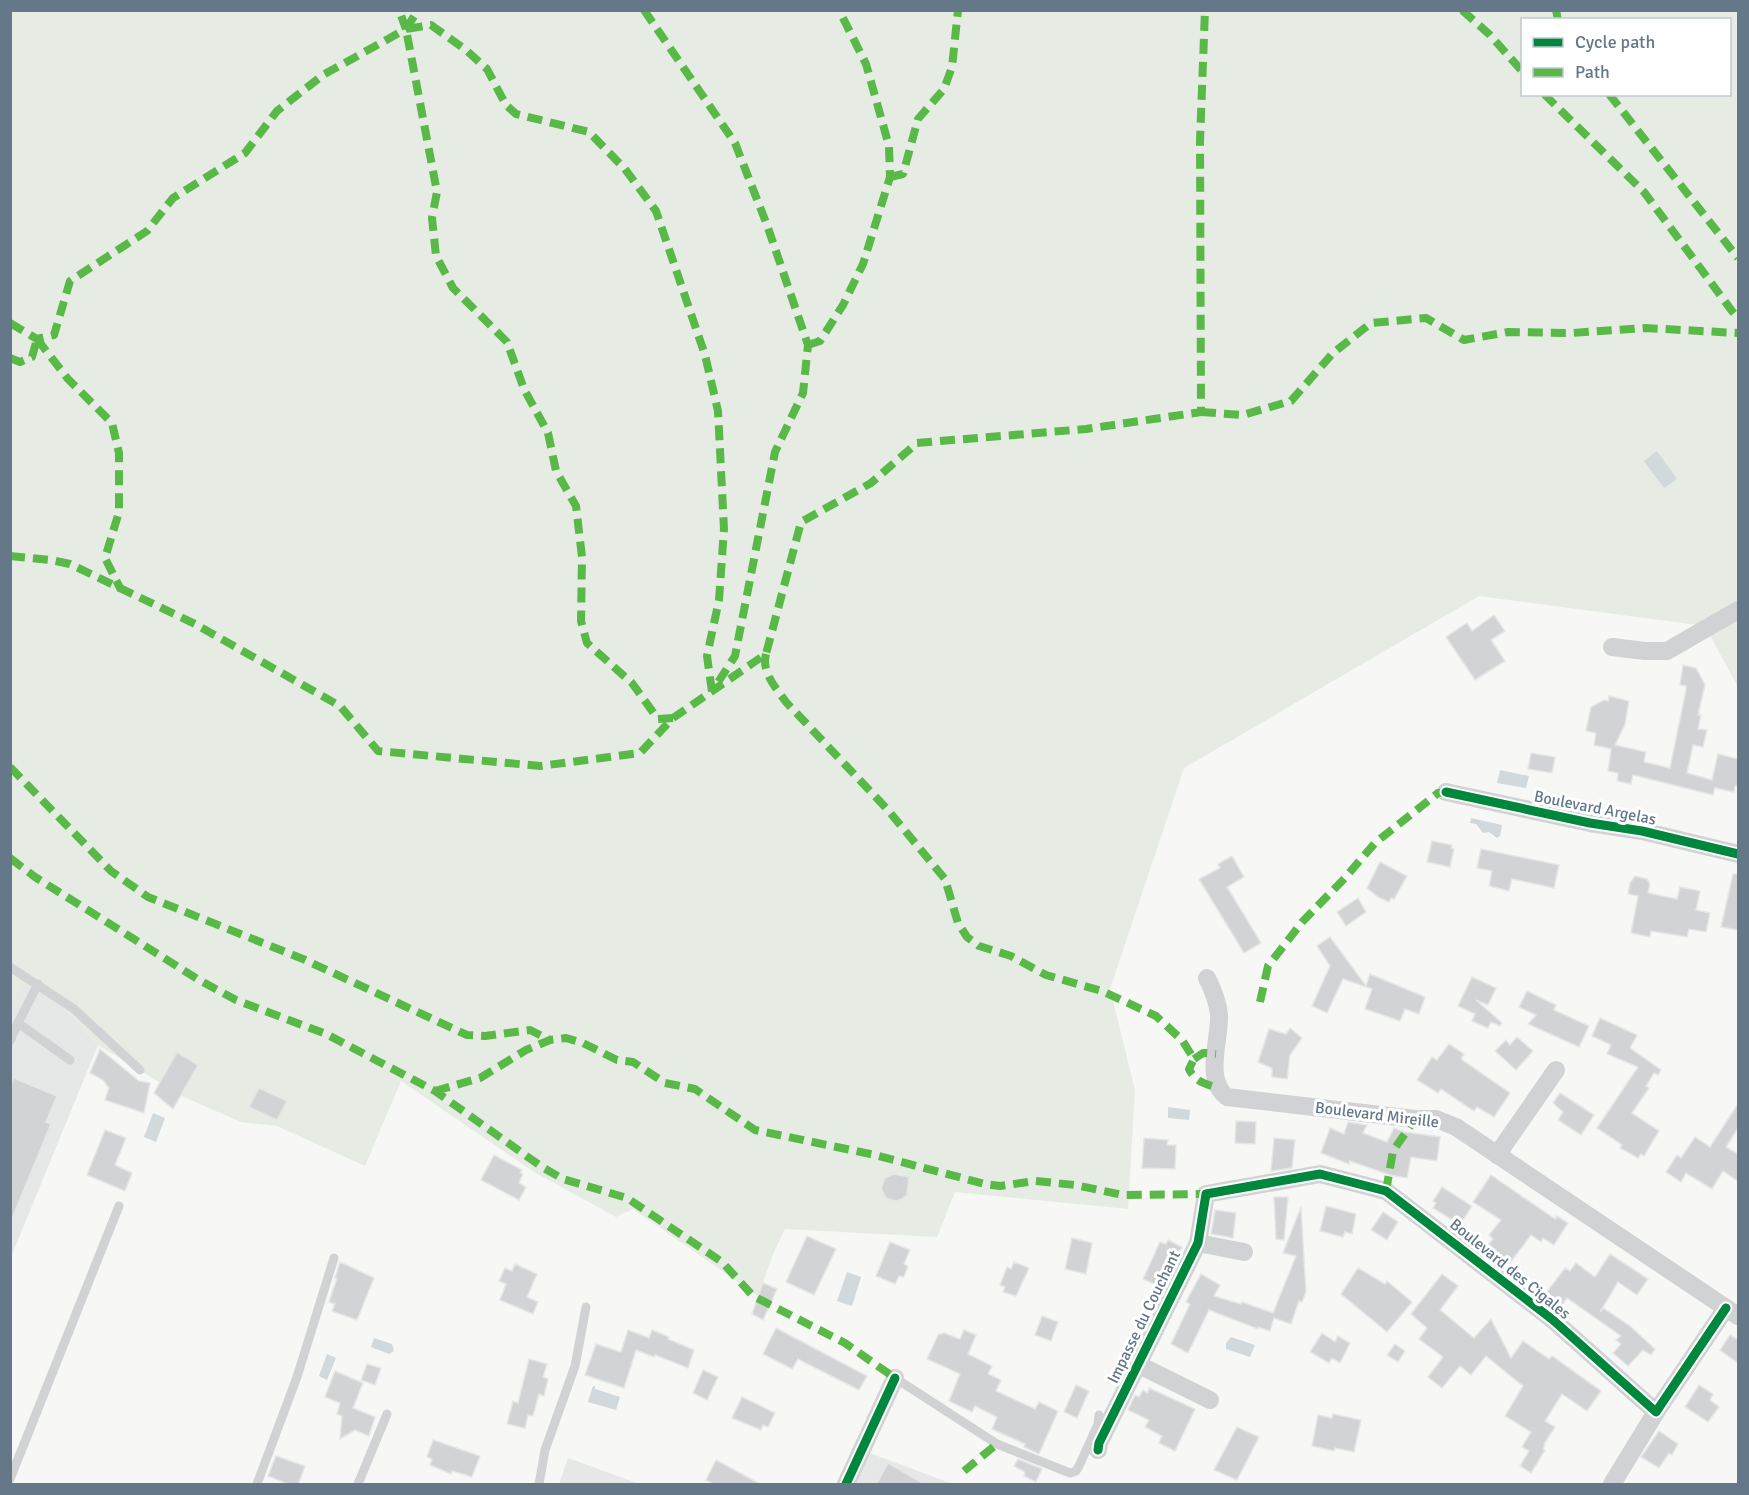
<svg xmlns="http://www.w3.org/2000/svg" width="1749" height="1495" viewBox="0 0 1749 1495" font-family="Signika,sans-serif">
	<style>
		.built { fill: #e6e7e7 }
		.green { fill: #e6ebe4; fill-rule: evenodd }
		.water { fill: #d1d9dc }
		.building { fill: #d2d3d4; stroke: #e6e6e6; stroke-width: 1.5 }
		.lines { fill: none; stroke-linecap: round; stroke-linejoin: round }
		.lane { stroke: #d1d2d3; stroke-width: 9 }
		.street { stroke: #d1d2d3; stroke-width: 18 }
		.quiet { stroke: #58b947; stroke-width: 8; stroke-dasharray: 15 8; stroke-linecap: butt }
		.cycleway-casing { stroke: #fff; stroke-width: 13 }
		.cycleway { stroke: #00873e; stroke-width: 9 }
		.labels { text-anchor: middle; dominant-baseline: central; stroke-width: 6; stroke-linejoin: round; paint-order: stroke }
		.street-label { font-size: 16px; fill: #647889; stroke: #fff }
	</style>
	<rect width="100%" height="100%" fill="#f7f7f6"/>
	<g class="built">
		<path d="M22,982L64,1008L98,1045L11,1257L10,1009Z"/>
		<path d="M867,1452L953,1484H851Z"/>
		<path d="M568,1458L640,1484H559Z"/>
	</g>
	<path class="green" d="M11,11H1738V687L1705,626L1479,596L1184,768L1110,989L1135,1090L1128,1209L955,1192L937,1237L785,1229L774,1252L758,1296L633,1209L616,1217L534,1172L401,1081L365,1166L277,1126L241,1122L184,1097L98,1045L64,1008L22,983L11,1009ZM1522,20H1730V94H1522Z"/>
	<g class="water">
		<path d="M1657,451L1677,479L1664,488L1644,461Z"/>
		<path d="M1500,770L1529,776L1526,788L1497,783Z"/>
		<path d="M1471,818L1502,825L1500,836L1497,838L1489,832L1483,833L1476,824L1470,823Z"/>
		<path d="M1168,1107L1190,1110L1189,1120L1168,1118Z"/>
		<path d="M153,1113L165,1118L156,1142L144,1137Z"/>
		<path d="M847,1272L861,1277L852,1306L837,1301Z"/>
		<path d="M1231,1337L1255,1345L1250,1357L1226,1349V1343Z"/>
		<path d="M374,1338L392,1344L394,1351L389,1354L371,1347Z"/>
		<path d="M327,1354L336,1358L327,1380L319,1376Z"/>
		<path d="M593,1386H595V1389L620,1397L616,1410L588,1402Z"/>
	</g>
	<g class="building">
		<path d="M1494,615L1505,631L1491,640L1505,661L1475,680L1446,637L1467,623L1472,631Z"/>
		<path d="M1683,665L1696,668L1705,685L1698,715H1701L1698,729L1707,730L1703,747L1693,745L1687,773L1712,780L1718,754L1738,759V786H1735L1734,792L1715,788L1713,795L1633,775L1631,784L1617,781L1618,773L1608,771L1611,749L1594,745L1596,733L1586,731L1591,707L1604,700L1608,701L1609,696L1629,701L1625,724L1615,745L1646,752L1644,762L1670,768L1686,690V686L1680,685Z"/>
		<path d="M1531,753L1555,757L1552,773L1528,769Z"/>
		<path d="M1432,841L1452,845L1451,848L1454,849L1450,867L1427,862Z"/>
		<path d="M1481,849L1559,865L1554,888L1512,879L1509,891L1489,886L1492,871L1477,868Z"/>
		<path d="M1232,856L1244,877L1227,887L1261,943L1244,953L1199,879L1220,868L1218,864Z"/>
		<path d="M1380,862L1407,876L1394,899L1391,898L1389,902L1378,897L1367,888Z"/>
		<path d="M1733,874H1738V930L1721,927Z"/>
		<path d="M1635,876L1647,879L1650,884L1648,893L1677,899L1680,887L1700,891L1696,910L1710,913L1706,932L1689,929L1687,937L1651,931L1650,937L1631,933L1638,896L1628,894L1630,883Z"/>
		<path d="M1358,898L1366,912L1346,926L1337,912Z"/>
		<path d="M1330,937L1366,986L1370,974L1425,997L1419,1014L1405,1009L1400,1021L1365,1009L1372,989L1343,979L1327,1013L1312,1006L1330,966L1317,946Z"/>
		<path d="M1472,977L1496,988L1488,1005L1476,1000L1502,1023L1500,1026L1491,1022L1488,1028L1472,1021L1475,1014L1458,1006Z"/>
		<path d="M1527,991L1556,1005L1554,1010L1589,1026L1579,1047L1528,1024L1536,1015L1519,1007Z"/>
		<path d="M1600,1018L1637,1035L1630,1048L1661,1070L1658,1075L1654,1073L1646,1086L1649,1088L1632,1113L1659,1131L1644,1156L1641,1154L1638,1158L1620,1148L1622,1145L1597,1128L1638,1067L1607,1054L1611,1045L1592,1036Z"/>
		<path d="M1290,1028L1302,1038L1290,1055L1287,1079L1272,1077V1068L1258,1062L1269,1029L1286,1034Z"/>
		<path d="M1517,1037L1533,1051L1516,1070L1495,1051L1506,1040L1510,1045Z"/>
		<path d="M1449,1044L1464,1054L1461,1059L1510,1093L1494,1117L1477,1107L1474,1111L1441,1089L1438,1093L1417,1080L1432,1057L1437,1060Z"/>
		<path d="M100,1049L139,1081L150,1083L144,1113L105,1100L109,1088L103,1080L90,1073Z"/>
		<path d="M177,1052L198,1065L173,1109L154,1093Z"/>
		<path d="M14,1078L57,1096L46,1122L51,1124L11,1221L10,1088Z"/>
		<path d="M259,1088L287,1101L277,1120L249,1107Z"/>
		<path d="M1560,1093L1594,1115L1581,1135L1558,1120L1563,1112L1553,1103Z"/>
		<path d="M1738,1104V1128L1726,1147L1738,1154V1181L1723,1171L1712,1189L1686,1173L1681,1182L1666,1172L1677,1155L1681,1158L1695,1137L1710,1147Z"/>
		<path d="M1236,1121L1256,1122L1255,1144L1235,1143Z"/>
		<path d="M1348,1122L1367,1125L1363,1133L1387,1142L1394,1128L1405,1132L1440,1137L1437,1161L1411,1157L1407,1178L1390,1175L1350,1161L1349,1164L1321,1153L1330,1128L1344,1134Z"/>
		<path d="M105,1130L126,1138L115,1165L132,1173L125,1191L87,1175Z"/>
		<path d="M1144,1138L1168,1140L1167,1145H1176L1175,1169L1142,1168Z"/>
		<path d="M1274,1138L1295,1140L1292,1168L1271,1171Z"/>
		<path d="M494,1155L522,1170L520,1173L523,1174L519,1183L526,1187L519,1200L481,1180Z"/>
		<path d="M894,1174L909,1177L907,1195L902,1199L896,1201L886,1198L881,1188L885,1178Z"/>
		<path d="M1491,1175L1555,1219L1557,1216L1568,1223L1554,1245L1543,1238L1541,1242L1531,1235L1510,1263L1487,1246L1493,1239L1489,1235L1501,1220L1473,1202Z"/>
		<path d="M1442,1187L1472,1206L1460,1225L1433,1208L1436,1203L1433,1201Z"/>
		<path d="M1274,1197H1288L1284,1240L1276,1239Z"/>
		<path d="M1326,1206L1356,1214L1352,1234L1345,1232L1343,1237L1320,1231Z"/>
		<path d="M1301,1207L1306,1292L1302,1302L1299,1301L1291,1324L1274,1318L1270,1331L1258,1327V1329L1209,1310L1188,1353L1171,1344L1190,1304L1186,1302L1201,1274L1220,1285L1214,1296L1241,1304L1242,1302L1273,1313L1296,1256L1283,1253Z"/>
		<path d="M1215,1210L1236,1213L1233,1238L1211,1234Z"/>
		<path d="M1383,1212L1398,1222L1387,1240L1371,1230Z"/>
		<path d="M807,1236L836,1249L814,1295L786,1282Z"/>
		<path d="M1072,1238L1092,1243L1086,1274L1065,1269Z"/>
		<path d="M1168,1240L1182,1247L1163,1288L1143,1279L1160,1242L1166,1244Z"/>
		<path d="M890,1242L910,1250L904,1264L908,1266L904,1277L899,1276L895,1284L876,1276Z"/>
		<path d="M1610,1254L1648,1279L1637,1295L1618,1282L1600,1312L1603,1308L1630,1326L1655,1349L1651,1355L1643,1350L1628,1366L1613,1353L1621,1344L1616,1340L1621,1336L1567,1298L1562,1305L1546,1293L1565,1268L1570,1271L1576,1263L1595,1277Z"/>
		<path d="M340,1262L374,1278L357,1320L332,1311L335,1304L329,1302L337,1278H335Z"/>
		<path d="M1014,1262L1029,1268L1016,1296L1003,1292L1005,1287L1000,1285L1007,1267L1011,1269Z"/>
		<path d="M515,1264L537,1274L527,1297L538,1302L533,1314L500,1300L506,1284L499,1281L505,1268L512,1271Z"/>
		<path d="M1358,1268L1385,1284L1387,1281L1412,1302L1387,1332L1341,1294Z"/>
		<path d="M1442,1274L1458,1286L1440,1310L1474,1338L1491,1319L1511,1358L1523,1341L1549,1359L1552,1356L1601,1391L1587,1411L1562,1394L1545,1421L1555,1427L1544,1444L1545,1445L1543,1449L1545,1450L1531,1473L1520,1466L1529,1451L1522,1447L1531,1432L1505,1416L1523,1386L1486,1356L1471,1375L1460,1366L1442,1388L1428,1377L1443,1357L1419,1339L1427,1328L1411,1314Z"/>
		<path d="M763,1283L777,1289L763,1320L752,1314Z"/>
		<path d="M1042,1316L1058,1322L1051,1341L1035,1335Z"/>
		<path d="M776,1328L867,1376L859,1390L798,1359L792,1369L763,1354Z"/>
		<path d="M628,1330L649,1338L652,1330L669,1337L668,1339L694,1350L688,1368L655,1355L654,1357L636,1350L624,1388L585,1375L596,1344L621,1352Z"/>
		<path d="M964,1330L976,1335L968,1354L992,1366L988,1374L1001,1380L996,1391L1035,1409L1039,1402L1058,1411L1039,1454L1024,1447L1025,1444L992,1429L997,1417L975,1406L972,1412L949,1401L960,1374L927,1359L938,1335L944,1333L960,1339Z"/>
		<path d="M1322,1333L1335,1342L1338,1336L1350,1343L1340,1363L1332,1358L1329,1363L1310,1352Z"/>
		<path d="M1730,1335L1738,1340V1363L1720,1350Z"/>
		<path d="M1395,1344L1405,1351L1398,1362L1387,1355Z"/>
		<path d="M529,1359L547,1364L543,1377L548,1379L544,1396L539,1394L533,1416L528,1415L525,1428L507,1424L513,1401L518,1403Z"/>
		<path d="M367,1364L381,1368L375,1385L361,1380Z"/>
		<path d="M703,1370L718,1377L707,1400L693,1393Z"/>
		<path d="M335,1371L363,1383L353,1408L375,1417L369,1436L355,1430L340,1439L342,1416L337,1414L340,1403L325,1397Z"/>
		<path d="M1076,1385L1089,1391L1077,1418L1064,1412Z"/>
		<path d="M1699,1385L1713,1394L1710,1400L1719,1407L1708,1422L1685,1407Z"/>
		<path d="M1149,1388L1195,1409L1175,1451L1159,1443L1162,1436L1145,1427L1149,1420L1128,1410L1135,1395L1139,1397L1143,1390L1148,1393Z"/>
		<path d="M742,1397L775,1413L768,1427L763,1425L761,1430L732,1418Z"/>
		<path d="M1333,1414L1361,1420L1354,1452L1335,1448L1334,1451L1312,1446L1318,1415L1332,1418Z"/>
		<path d="M1237,1427L1259,1437L1237,1480L1214,1470Z"/>
		<path d="M1659,1431L1678,1444L1672,1455L1669,1453L1659,1468L1641,1457Z"/>
		<path d="M433,1440L480,1456L472,1477L452,1471L451,1474L430,1465L432,1459L427,1457Z"/>
		<path d="M276,1456L305,1466L298,1485H290L268,1476Z"/>
		<path d="M1018,1459L1042,1469L1036,1482L1024,1476L1025,1472L1014,1466Z"/>
		<path d="M716,1460L729,1467L762,1485H715L706,1480Z"/>
		<path d="M888,1463L926,1485H876Z"/>
	</g>
	<g class="lines">
		<g class="lane">
			<path d="M10,967L74,1009L140,1070"/>
			<path d="M38,984L18,1023L70,1060"/>
			<path d="M10,1041L18,1023"/>
			<path d="M895,1378L997,1444L1070,1473L1076,1471L1079,1466L1098,1424L1099,1415"/>
			<path d="M10,1479L119,1206"/>
			<path d="M257,1484L297,1377L334,1258"/>
			<path d="M358,1484L387,1414"/>
			<path d="M539,1484L545,1450L575,1366L586,1307"/>
		</g>
		<g class="street">
			<path d="M1612,647L1645,651H1667L1738,610"/>
			<path d="M1446,792L1590,823L1642,831L1738,854"/>
			<path d="M1207,978C1213,990 1218,1002 1219,1015C1220,1040 1204,1079 1227,1097L1415,1119H1436L1456,1127L1738,1316"/>
			<path d="M1497,1155L1556,1070"/>
			<path d="M1198,1243L1244,1252"/>
			<path d="M1137,1364L1210,1400"/>
			<path d="M1098,1450L1099,1443L1198,1243L1206,1194L1320,1174L1386,1191L1553,1320L1656,1412L1726,1308"/>
			<path d="M846,1484L895,1378"/>
			<path d="M1612,1484L1656,1412"/>
		</g>
		<g class="quiet">
			<path d="M644,10L735,143L767,225L808,345L803,393L775,452L735,656L715,687"/>
			<path d="M1462,10L1490,35L1522,71"/>
			<path d="M1556,10L1558,20"/>
			<path d="M406,29L418,10"/>
			<path d="M1544,94L1644,192L1732,311L1738,318"/>
			<path d="M1609,94L1738,258"/>
			<path d="M890,177L903,174L918,119L944,89L952,67L958,10"/>
			<path d="M10,323L37,339L54,335L70,281L147,231L173,198L245,153L277,111L323,75L406,29L399,10"/>
			<path d="M37,339L68,379L112,423L119,453V512L105,558L121,590"/>
			<path d="M808,345L820,341L843,305L863,264L890,177L889,146L866,64L839,10"/>
			<path d="M10,358L20,362L32,357L37,339"/>
			<path d="M1201,412L1243,415L1291,401L1333,353L1371,323L1426,318L1464,340L1508,332L1572,333L1645,328L1738,333"/>
			<path d="M10,556L51,560L70,564L195,624L340,706L378,751L540,766L640,753L673,718L766,654L801,522L871,483L917,443L1086,429L1201,412L1200,141L1205,10"/>
			<path d="M766,654C761,672 776,688 786,702L887,809L945,879L958,923L967,937L979,946L1011,956L1046,975L1102,991L1156,1016L1182,1040L1194,1059L1189,1069C1195,1082 1206,1084 1218,1088"/>
			<path d="M673,718L658,719L632,683L587,643L581,621L582,557L576,506L556,471L548,433L524,389L507,342L453,288L436,256L432,218L437,192L406,29L431,25L466,50L487,69L506,105L516,114L589,132L625,169L656,211L705,355L718,411L724,529L719,600L707,656L712,692"/>
			<path d="M10,767L111,871L148,897L303,959L467,1035L485,1036L530,1030L550,1040"/>
			<path d="M10,858L35,877L199,980L236,1000L326,1034L435,1091L542,1167L563,1179L627,1198L722,1262L753,1296L845,1343L895,1378"/>
			<path d="M1260,1002L1268,966L1303,921L1343,880L1375,843L1438,793L1446,792"/>
			<path d="M1194,1059L1203,1053L1216,1054"/>
			<path d="M435,1091L480,1078L526,1050L550,1040L566,1038L583,1043L617,1060L633,1062L665,1083L695,1089L755,1130L875,1155L985,1184L1000,1186L1035,1181L1075,1185L1123,1195L1206,1194"/>
			<path d="M1386,1191L1393,1151L1415,1119"/>
			<path d="M964,1471L997,1444"/>
		</g>
		<defs>
			<g id="cycleway">
				<path d="M1446,792L1590,823L1642,831L1738,854"/>
				<path d="M1098,1450L1099,1443L1198,1243L1206,1194L1320,1174L1386,1191L1553,1320L1656,1412L1726,1308"/>
				<path d="M846,1484L895,1378"/>
			</g>
		</defs>
		<use href="#cycleway" class="cycleway-casing"/>
		<use href="#cycleway" class="cycleway"/>
	</g>
	<g class="labels">
		<g class="street-label">
			<text transform="translate(1595 808) rotate(11)">Boulevard Argelas</text>
			<text transform="translate(1377 1115) rotate(7)">Boulevard Mireille</text>
			<text transform="translate(1510 1269) rotate(39)">Boulevard des Cigales</text>
			<text transform="translate(1144 1317) rotate(-64)">Impasse du Couchant</text>
		</g>
	</g>
	<rect width="1749" height="1495" fill="none" stroke="#647889" stroke-width="24"/>
	<rect x="1521" y="18" width="210" height="78" fill="#ffffff" stroke="#c1c9d0" stroke-width="1.5"/>
	<rect x="1533" y="38" width="30" height="9" fill="#00873e" stroke="#c1c9d0" stroke-width="1.5"/>
	<text x="1575" y="48" font-size="18" fill="#647889">Cycle path</text>
	<rect x="1533" y="68" width="30" height="9" fill="#58b947" stroke="#c1c9d0" stroke-width="1.5"/>
	<text x="1575" y="78" font-size="18" fill="#647889">Path</text>
</svg>
